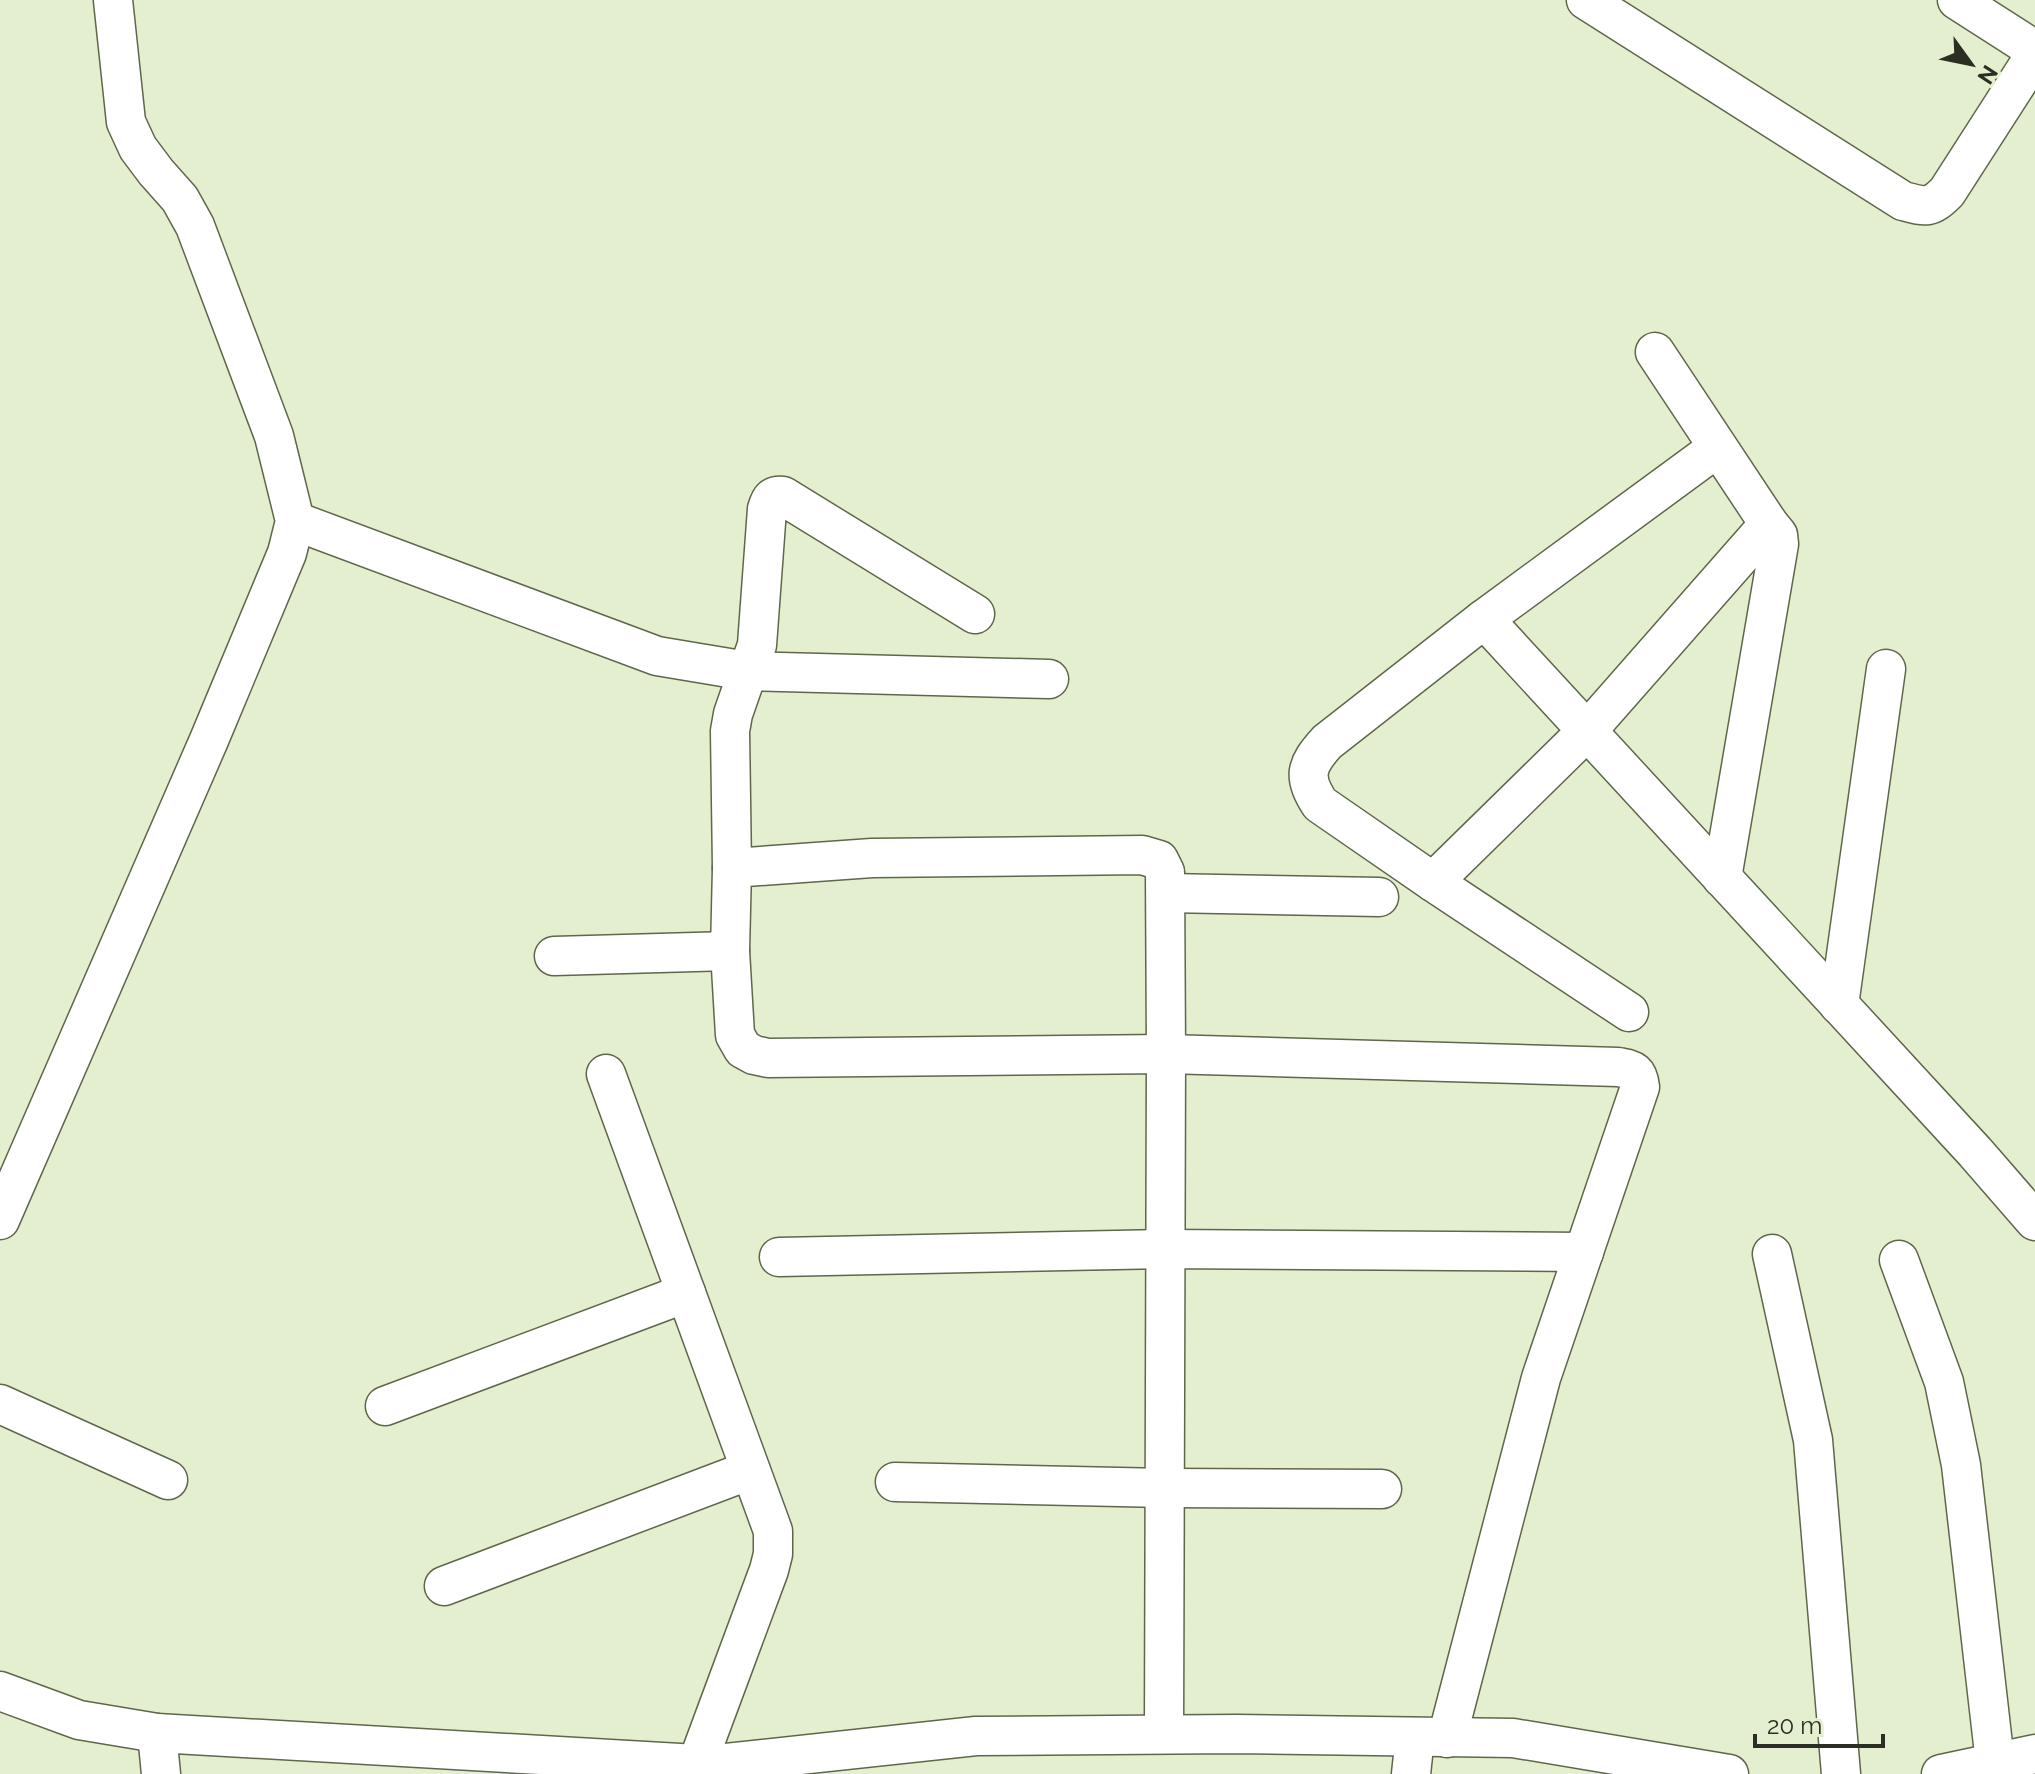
<svg xmlns="http://www.w3.org/2000/svg" width="2035" height="1774" viewBox="0 0 2035 1774" font-family="Raleway,sans-serif">
	<style>
		.lines { fill: none; stroke-linecap: round; stroke-linejoin: round }
		.street-casing { stroke: #5e674c; stroke-width: 41 }
		.street { stroke: #fff; stroke-width: 38 }
	</style>
	<rect width="100%" height="100%" fill="#e4efd0"/>
	<g class="lines">
		<defs>
			<g id="street">
				<path d="M1586,0L1903,201C1926,207 1930,209 1947,192L2035,55"/>
				<path d="M1957,0L2035,50"/>
				<path d="M1655,352L1769,524L1778,535L1779,544L1722,878"/>
				<path d="M295,521L657,656L747,671L1049,679"/>
				<path d="M975,614L783,496C772,495 770,499 767,509L757,645L733,714L730,731L732,868L730,951L735,1035L743,1049L754,1055L768,1058L1166,1054L1618,1067C1633,1070 1638,1070 1640,1087L1541,1378L1447,1738"/>
				<path d="M1484,619L1975,1152L2035,1221"/>
				<path d="M732,868L872,858L1142,855L1159,860L1165,872L1166,1054L1164,1734"/>
				<path d="M1433,882L1587,731L1769,524"/>
				<path d="M1166,893L1379,897"/>
				<path d="M554,956L730,951"/>
				<path d="M1839,1005L1886,669"/>
				<path d="M1629,1012L1433,882L1320,804C1302,777 1306,765 1327,742L1484,619L1717,448"/>
				<path d="M606,1074L773,1531V1554L769,1570L697,1764"/>
				<path d="M0,1220L209,740L287,553L295,521L274,436L195,226L180,199L156,172L138,148L126,122L113,0"/>
				<path d="M1772,1254L1813,1440L1841,1774"/>
				<path d="M779,1257L1165,1249L1584,1252"/>
				<path d="M1899,1260L1944,1382L1961,1465L1995,1762"/>
				<path d="M0,1404L168,1480"/>
				<path d="M385,1406L686,1293"/>
				<path d="M895,1482L1165,1488L1382,1489"/>
				<path d="M444,1586L750,1470"/>
				<path d="M0,1691L79,1720L157,1733L697,1764H717L976,1736L1237,1734L1513,1738L1729,1774"/>
				<path d="M157,1733L161,1774"/>
				<path d="M1411,1774L1415,1737"/>
				<path d="M1941,1774L2035,1754"/>
			</g>
		</defs>
		<use href="#street" class="street-casing"/>
		<use href="#street" class="street"/>
	</g>
	<g transform="translate(1971 64) rotate(123)" stroke="#e4efd0" stroke-width="6" paint-order="stroke">
	<path d="M0-6L14 30L0 20L-14 30Z" fill="#2b2f23"/>
	<text y="-12" font-size="22" font-weight="bold" text-anchor="middle" fill="#2b2f23">N</text>
	</g>
	<path d="M1755 1734v12h128v-12" fill="none" stroke="#2b2f23" stroke-width="4"/>
	<text x="1767" y="1734" font-size="24" fill="#2b2f23" stroke="#e4efd0" stroke-width="6" paint-order="stroke">20 m</text>
</svg>
